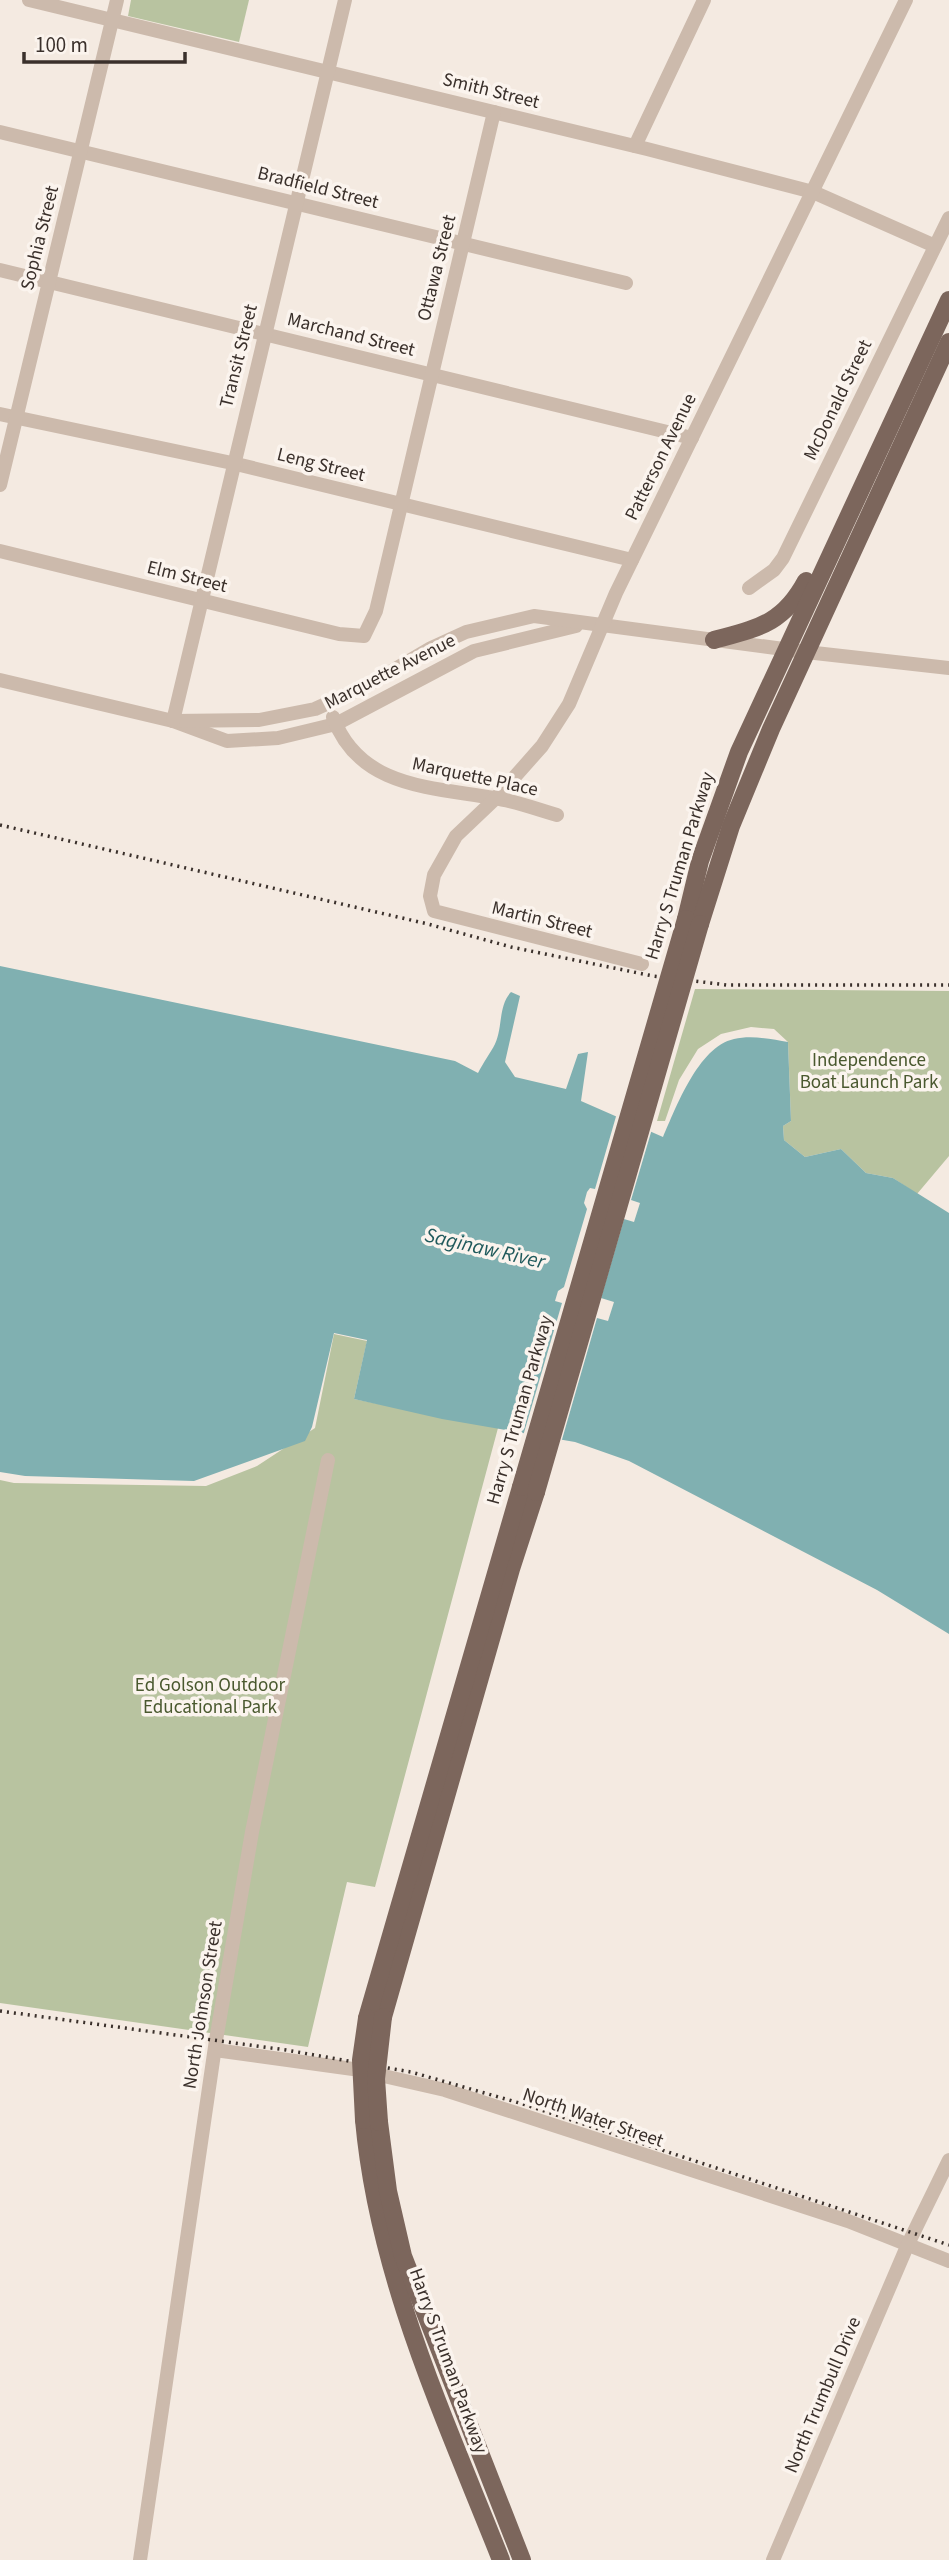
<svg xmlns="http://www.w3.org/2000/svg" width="949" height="2560" viewBox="0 0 949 2560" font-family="'Source Sans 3',sans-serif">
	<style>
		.green { fill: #b8c3a0 }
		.water { fill: #80b0b1 }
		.pier { fill: #f4eae1 }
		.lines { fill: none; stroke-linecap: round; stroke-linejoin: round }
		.minor { stroke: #ccbaac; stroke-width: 14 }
		.major { stroke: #7c665c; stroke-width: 18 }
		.rail { stroke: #3a302b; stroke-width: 3.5; stroke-dasharray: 2 5; stroke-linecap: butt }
		.major-bridge { stroke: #7c665c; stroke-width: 18 }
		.labels { text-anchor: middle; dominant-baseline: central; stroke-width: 7; stroke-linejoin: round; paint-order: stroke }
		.street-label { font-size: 19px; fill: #3a302b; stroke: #fbf4ee }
		.park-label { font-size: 19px; fill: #4a592f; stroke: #fbf4ee }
		.water-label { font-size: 21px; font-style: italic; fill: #205a5c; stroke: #fbf4ee }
	</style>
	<rect width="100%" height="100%" fill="#f4eae1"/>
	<g class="green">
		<path d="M131,0H249L239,42L128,16Z"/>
		<path d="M695,989L949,991V1156L917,1194L893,1178L866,1173L841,1149L805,1157L784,1140L783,1126L791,1121L788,1042L774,1029L751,1027L721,1034L698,1049L679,1080L665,1121H657Z"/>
		<path d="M334,1334L367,1341L354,1399L498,1428L375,1887L347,1882L308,2047L0,2003V1480L14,1483L206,1486L257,1466L315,1428Z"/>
	</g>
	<path class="water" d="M0,966L455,1061L478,1073C483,1063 491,1052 495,1044C503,1027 498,1006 511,992L520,996L505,1062L515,1077L566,1089L578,1054L588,1052L581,1101L663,1137C676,1108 698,1047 734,1039C751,1035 772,1039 788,1042L791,1121L783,1126L784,1140L805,1157L841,1149L866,1173L893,1178L949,1213V1634L877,1590L629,1461L575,1442L442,1419L354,1399L367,1340L334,1333L312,1427L305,1441L194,1481L25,1476L0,1472Z"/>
	<path class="pier" d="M617,1113L652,1129L631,1200L640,1203L634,1222L624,1219L601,1298L614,1302L608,1321L597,1318L561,1443L523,1436L562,1303L555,1301L558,1291L564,1287L587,1209L584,1203L587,1192L590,1188L595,1189Z"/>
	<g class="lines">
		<g class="minor">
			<path d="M29,0L647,149L813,192L935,246"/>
			<path d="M0,132L626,283"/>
			<path d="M635,146L704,0"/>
			<path d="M0,270L692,438"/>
			<path d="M0,414L232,463L632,560"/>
			<path d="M0,485L117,0"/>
			<path d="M0,551L339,634L364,636L376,611L494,112"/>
			<path d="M749,588L774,570L783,558L949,218"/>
			<path d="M0,680L173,721L227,741L278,738L336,724L474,651L576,626"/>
			<path d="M333,717C359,788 431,787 494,798C515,801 536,809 557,815"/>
			<path d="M173,721L259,720L315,709L368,685L431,648L466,632L534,616L806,652L949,668"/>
			<path d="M173,721L345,0"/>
			<path d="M642,964L434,911L430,896L434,875L456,836L496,798L542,746L569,704L616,593L906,0"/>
			<path d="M215,2050L353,2069L445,2090L848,2221L949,2261"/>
			<path d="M140,2560L216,2040L252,1832L328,1460"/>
			<path d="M773,2560L908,2244L949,2160"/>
		</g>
		<g class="major">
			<path d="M714,640C758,628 783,624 806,581"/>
			<path d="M686,919L700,861L739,752L949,300"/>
			<path d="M700,924L731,826L771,729L949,342"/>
			<path d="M383,2017L511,1569L536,1492"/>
			<path d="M367,2018L521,1487"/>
			<path d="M364,2120C378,2276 444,2416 501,2560"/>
			<path d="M379,2122L388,2191L403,2256L522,2560"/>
		</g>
		<g class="rail">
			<path d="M0,825L428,924L511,947L653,976L727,985H949"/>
			<path d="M0,2011L286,2050L411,2072L523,2104L949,2245"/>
		</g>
		<g class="major-bridge">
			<path d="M521,1487L686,919"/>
			<path d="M536,1492L700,924"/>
			<path d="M364,2120L361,2060L367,2018"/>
			<path d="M379,2122L376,2079L383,2017"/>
		</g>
	</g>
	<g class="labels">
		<g class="street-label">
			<text transform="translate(491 91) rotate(14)">Smith Street</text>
			<text transform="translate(318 188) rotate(14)">Bradfield Street</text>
			<text transform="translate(40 238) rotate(-76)">Sophia Street</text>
			<text transform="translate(437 268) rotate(-76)">Ottawa Street</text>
			<text transform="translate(351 335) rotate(14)">Marchand Street</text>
			<text transform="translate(239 356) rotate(-76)">Transit Street</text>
			<text transform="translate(838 400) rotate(-64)">McDonald Street</text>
			<text transform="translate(661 457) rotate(-64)">Patterson Avenue</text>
			<text transform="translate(321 465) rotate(14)">Leng Street</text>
			<text transform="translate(187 577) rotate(14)">Elm Street</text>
			<text transform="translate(390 672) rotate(-27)">Marquette Avenue</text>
			<text transform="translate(475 777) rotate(12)">Marquette Place</text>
			<text transform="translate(680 866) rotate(-73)">Harry S Truman Parkway</text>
			<text transform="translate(542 920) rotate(14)">Martin Street</text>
			<text transform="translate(520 1410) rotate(-74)">Harry S Truman Parkway</text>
			<text transform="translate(203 2005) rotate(-81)">North Johnson Street</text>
			<text transform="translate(593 2118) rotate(19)">North Water Street</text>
			<text transform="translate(448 2361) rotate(70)">Harry S Truman Parkway</text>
			<text transform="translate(823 2395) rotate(-67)">North Trumbull Drive</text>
		</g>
		<g class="park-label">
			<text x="869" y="1060">Independence<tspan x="869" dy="22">Boat Launch Park</tspan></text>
			<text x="210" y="1685">Ed Golson Outdoor<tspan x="210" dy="22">Educational Park</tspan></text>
		</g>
		<g class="water-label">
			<text transform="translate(485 1248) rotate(13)">Saginaw River</text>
		</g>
	</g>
	<path d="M24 52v10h161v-10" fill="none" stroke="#3a302b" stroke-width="3.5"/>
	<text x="35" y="52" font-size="21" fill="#3a302b" stroke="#fbf4ee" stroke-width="5" paint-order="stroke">100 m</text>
</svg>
